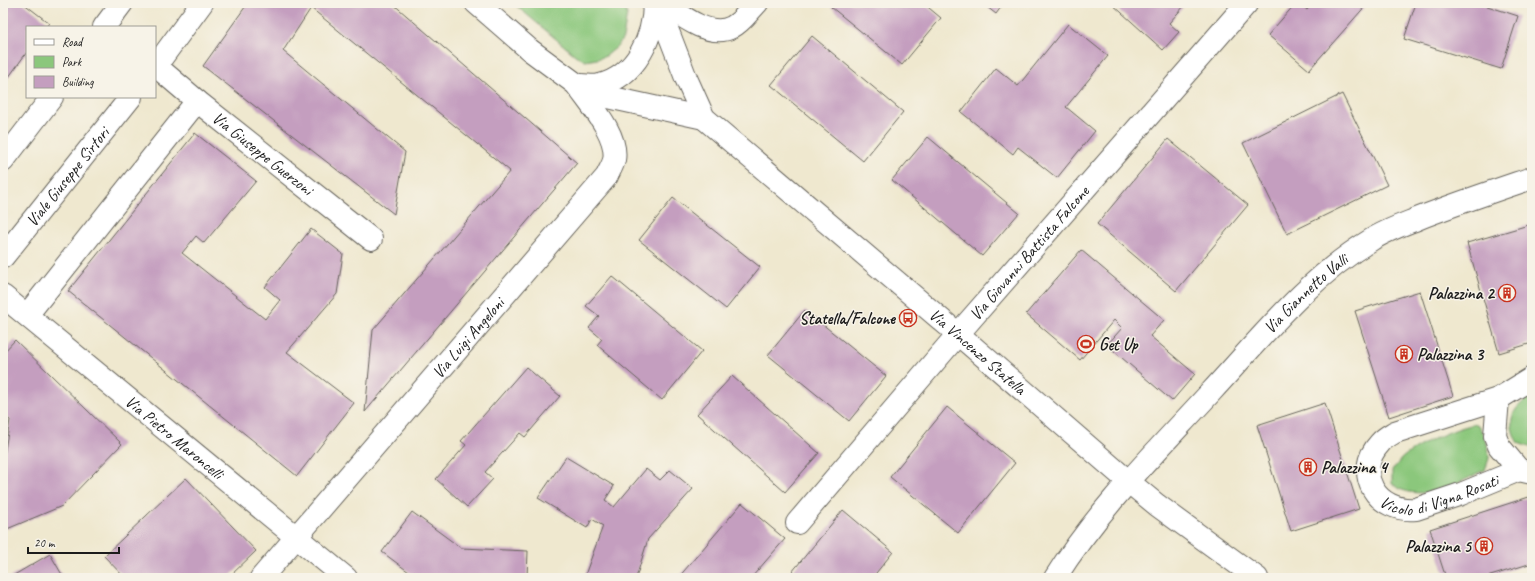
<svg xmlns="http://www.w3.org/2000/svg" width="1535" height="581" viewBox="0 0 1535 581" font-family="Caveat,sans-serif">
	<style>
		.green { fill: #8bc77c; stroke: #54724c }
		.building { fill: #c49ebf }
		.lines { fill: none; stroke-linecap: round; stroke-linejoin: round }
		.minor-casing { stroke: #66635b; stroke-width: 24 }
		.minor { stroke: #fff; stroke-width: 22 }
		.labels { text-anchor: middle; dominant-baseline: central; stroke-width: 3; stroke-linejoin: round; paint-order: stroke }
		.street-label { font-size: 17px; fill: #1c1c1c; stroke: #f7f3e8 }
		.poi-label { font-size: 17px; font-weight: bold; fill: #1c1c1c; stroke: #f7f3e8; text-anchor: end }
	</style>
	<rect width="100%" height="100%" fill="#f7f3e8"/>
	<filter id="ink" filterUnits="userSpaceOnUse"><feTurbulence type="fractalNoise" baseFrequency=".025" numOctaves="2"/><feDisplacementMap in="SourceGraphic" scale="8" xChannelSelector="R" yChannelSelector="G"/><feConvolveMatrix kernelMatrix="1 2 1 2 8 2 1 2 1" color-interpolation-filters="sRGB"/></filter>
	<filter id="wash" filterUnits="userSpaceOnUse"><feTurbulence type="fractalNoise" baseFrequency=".012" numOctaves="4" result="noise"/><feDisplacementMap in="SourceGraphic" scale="16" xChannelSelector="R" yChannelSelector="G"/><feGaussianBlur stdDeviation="0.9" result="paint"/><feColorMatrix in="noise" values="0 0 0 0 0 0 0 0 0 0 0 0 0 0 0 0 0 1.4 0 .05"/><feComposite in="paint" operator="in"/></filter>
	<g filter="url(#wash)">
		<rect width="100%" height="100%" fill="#efe8cf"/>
		<g class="green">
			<path d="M513,3H622L627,14L623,38L617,47L606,56L597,59L585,61L575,55Z"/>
			<path d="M1532,396V448L1518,443C1506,422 1511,408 1532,396Z"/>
			<path d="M1477,424C1484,433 1489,446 1489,458C1488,462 1486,467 1485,470C1460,482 1430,500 1402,490C1399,489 1395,485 1392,483V471C1395,467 1398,463 1401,459C1415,446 1458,426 1477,424Z"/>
		</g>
		<g id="blocks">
			<g class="building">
				<path d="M3,3H23L49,23L46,27H27V52L3,85Z"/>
				<path d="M248,3H392L577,163L365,412L373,330L510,171L311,8L283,51L405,152L394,214L203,66Z"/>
				<path d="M834,3H923L941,18L902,65L831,7Z"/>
				<path d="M982,3H1004L996,14Z"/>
				<path d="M1111,3H1183L1185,5L1169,23L1179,32L1163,50Z"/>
				<path d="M1296,3H1299L1307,10L1313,3H1368L1309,70L1268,35Z"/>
				<path d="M1416,3H1478L1518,16L1501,69L1404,39Z"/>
				<path d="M1068,24L1108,56L1066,107L1095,131L1057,178L1018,147L1013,154L961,112L996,68L1018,86Z"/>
				<path d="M812,36L903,112L863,161L771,85Z"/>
				<path d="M1342,94L1387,185L1287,234L1243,143Z"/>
				<path d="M195,133L256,181L204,243L196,236L182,253L265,319L280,300L265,287L311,229L343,254L337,294L287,352L354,403L297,476L68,291Z"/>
				<path d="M928,137L1019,213L982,256L892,180Z"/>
				<path d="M1168,139L1248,205L1176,291L1097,224Z"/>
				<path d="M673,198L760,267L726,309L639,240Z"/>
				<path d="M1532,224V343L1499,353L1467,243Z"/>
				<path d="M1081,250L1164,320L1150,336L1195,374L1172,401L1107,345L1122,328L1114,320L1080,360L1026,314Z"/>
				<path d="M612,276L702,351L662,400L597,345L602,339L589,328L599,316L586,306Z"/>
				<path d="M1420,291L1453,396L1389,417L1355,311Z"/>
				<path d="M805,310L886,376L849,421L768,355Z"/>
				<path d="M15,340L122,444L62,506L7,529L3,519V462L10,420L3,414V353Z"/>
				<path d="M526,367L560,396L525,437L520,433L485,472L493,479L467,507L436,479L466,445L461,441Z"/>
				<path d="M732,376L819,453L785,492L697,414Z"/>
				<path d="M1325,403L1359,509L1291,531L1257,425Z"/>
				<path d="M947,407L1015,463L958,533L890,477Z"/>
				<path d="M566,457L614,486L605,500L614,507L646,469L660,480L670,470L693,489L648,539L636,578H593L585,575L603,526L592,519L587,528L538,498Z"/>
				<path d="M186,478L256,551L228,578H125L104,556Z"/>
				<path d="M1532,496V563L1484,578H1446L1430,529Z"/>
				<path d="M742,503L785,539L751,578H678Z"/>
				<path d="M843,510L893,552L872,578H787Z"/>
				<path d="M412,512L461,548L528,551L527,578H417L382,552Z"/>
				<path d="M50,554L64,578H9Z"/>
			</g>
		</g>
	</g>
	<g filter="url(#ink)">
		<use href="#blocks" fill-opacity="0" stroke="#66635b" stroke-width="1"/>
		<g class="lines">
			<defs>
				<g id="minor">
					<path d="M476,3L530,50L576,84L608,97L704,118"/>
					<path id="s1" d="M657,3L686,78L704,118L958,334L1129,482L1157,505L1257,578"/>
					<path d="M663,3C680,15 710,39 732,27C742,22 749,11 757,3"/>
					<path d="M104,27L122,3"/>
					<path id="s2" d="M156,66L197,101L371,239"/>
					<path d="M155,67L202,3"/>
					<path d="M581,85C587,85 594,87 600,85C636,76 654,37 654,3"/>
					<path d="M3,161L52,97"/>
					<path id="s3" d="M3,257L131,97"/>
					<path id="s4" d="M3,296L346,578"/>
					<path d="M27,315L197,101"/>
					<path id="s5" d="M1532,378L1498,399L1395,432C1390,435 1384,438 1380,443C1352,473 1377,513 1416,509L1461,494L1519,470L1532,473"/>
					<path d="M1498,399L1495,436L1499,446L1519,470"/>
					<path id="s6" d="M797,523L958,334L1247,3"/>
					<path id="s7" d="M261,578L607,176C609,171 613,165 614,160C619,135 589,103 576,84"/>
					<path id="s8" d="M1055,578C1098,509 1157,451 1211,392C1261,338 1308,278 1371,240C1385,231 1402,225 1417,219C1455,204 1494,191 1532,178"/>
				</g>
			</defs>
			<use href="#minor" class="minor-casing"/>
			<use href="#minor" class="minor"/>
		</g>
	</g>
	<defs>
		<symbol id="building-ring" viewBox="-11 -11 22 22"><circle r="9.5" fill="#f7f3e8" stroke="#c8321e" stroke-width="1.5"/><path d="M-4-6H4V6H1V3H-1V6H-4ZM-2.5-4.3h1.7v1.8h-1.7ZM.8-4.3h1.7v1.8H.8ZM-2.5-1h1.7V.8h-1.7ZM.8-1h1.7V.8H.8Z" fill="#c8321e"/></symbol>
		<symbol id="bus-ring" viewBox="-11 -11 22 22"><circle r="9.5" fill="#f7f3e8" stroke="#c8321e" stroke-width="1.5"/><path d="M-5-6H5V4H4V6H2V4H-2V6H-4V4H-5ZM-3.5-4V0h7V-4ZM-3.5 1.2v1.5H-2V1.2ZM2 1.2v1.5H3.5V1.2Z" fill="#c8321e"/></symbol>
		<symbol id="stadium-ring" viewBox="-11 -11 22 22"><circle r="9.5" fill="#f7f3e8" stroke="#c8321e" stroke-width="1.5"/><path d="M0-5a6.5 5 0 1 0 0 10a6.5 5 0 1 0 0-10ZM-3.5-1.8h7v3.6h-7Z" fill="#c8321e"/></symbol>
	</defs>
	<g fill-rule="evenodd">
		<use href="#building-ring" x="1497" y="283" width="20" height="20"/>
		<use href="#bus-ring" x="898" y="308" width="20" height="20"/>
		<use href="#stadium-ring" x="1076" y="334" width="20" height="20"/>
		<use href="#building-ring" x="1394" y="344" width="20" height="20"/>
		<use href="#building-ring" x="1298" y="457" width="20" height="20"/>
		<use href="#building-ring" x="1474" y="536" width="20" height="20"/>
	</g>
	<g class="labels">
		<g class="street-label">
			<text stroke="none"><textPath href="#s2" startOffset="138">Via Giuseppe Guerzoni</textPath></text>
			<text stroke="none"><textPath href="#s3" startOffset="103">Viale Giuseppe Sirtori</textPath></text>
			<text stroke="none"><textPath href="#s6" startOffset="356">Via Giovanni Battista Falcone</textPath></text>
			<text stroke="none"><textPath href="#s8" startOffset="380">Via Giannetto Valli</textPath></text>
			<text stroke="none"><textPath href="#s7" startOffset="317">Via Luigi Angeloni</textPath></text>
			<text stroke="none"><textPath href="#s1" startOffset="484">Via Vincenzo Statella</textPath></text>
			<text stroke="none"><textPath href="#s4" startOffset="222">Via Pietro Maroncelli</textPath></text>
			<text stroke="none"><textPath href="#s5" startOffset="292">Vicolo di Vigna Rosati</textPath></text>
		</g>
		<g class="poi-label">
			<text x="1494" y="293">Palazzina 2</text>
			<text x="895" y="318">Statella/Falcone</text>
			<text x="1099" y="344" text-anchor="start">Get Up</text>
			<text x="1417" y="354" text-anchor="start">Palazzina 3</text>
			<text x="1321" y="467" text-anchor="start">Palazzina 4</text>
			<text x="1471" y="546">Palazzina 5</text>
		</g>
	</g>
	<rect width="1535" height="581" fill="none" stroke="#f7f3e8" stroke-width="16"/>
	<rect x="26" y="26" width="130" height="72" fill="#f7f3e8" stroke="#9f9d96"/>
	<rect x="34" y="39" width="20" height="6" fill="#ffffff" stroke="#9f9d96"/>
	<text x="62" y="46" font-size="12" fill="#1c1c1c">Road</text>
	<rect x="34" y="56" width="20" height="12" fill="#8bc77c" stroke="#9f9d96"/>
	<text x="62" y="66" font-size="12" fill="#1c1c1c">Park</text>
	<rect x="34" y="76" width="20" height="12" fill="#c49ebf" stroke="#9f9d96"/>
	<text x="62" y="86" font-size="12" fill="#1c1c1c">Building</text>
	<path d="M28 547v6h91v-6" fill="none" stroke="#1c1c1c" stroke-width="2"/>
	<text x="34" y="547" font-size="12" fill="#1c1c1c" stroke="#f7f3e8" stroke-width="3" paint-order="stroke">20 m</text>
</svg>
